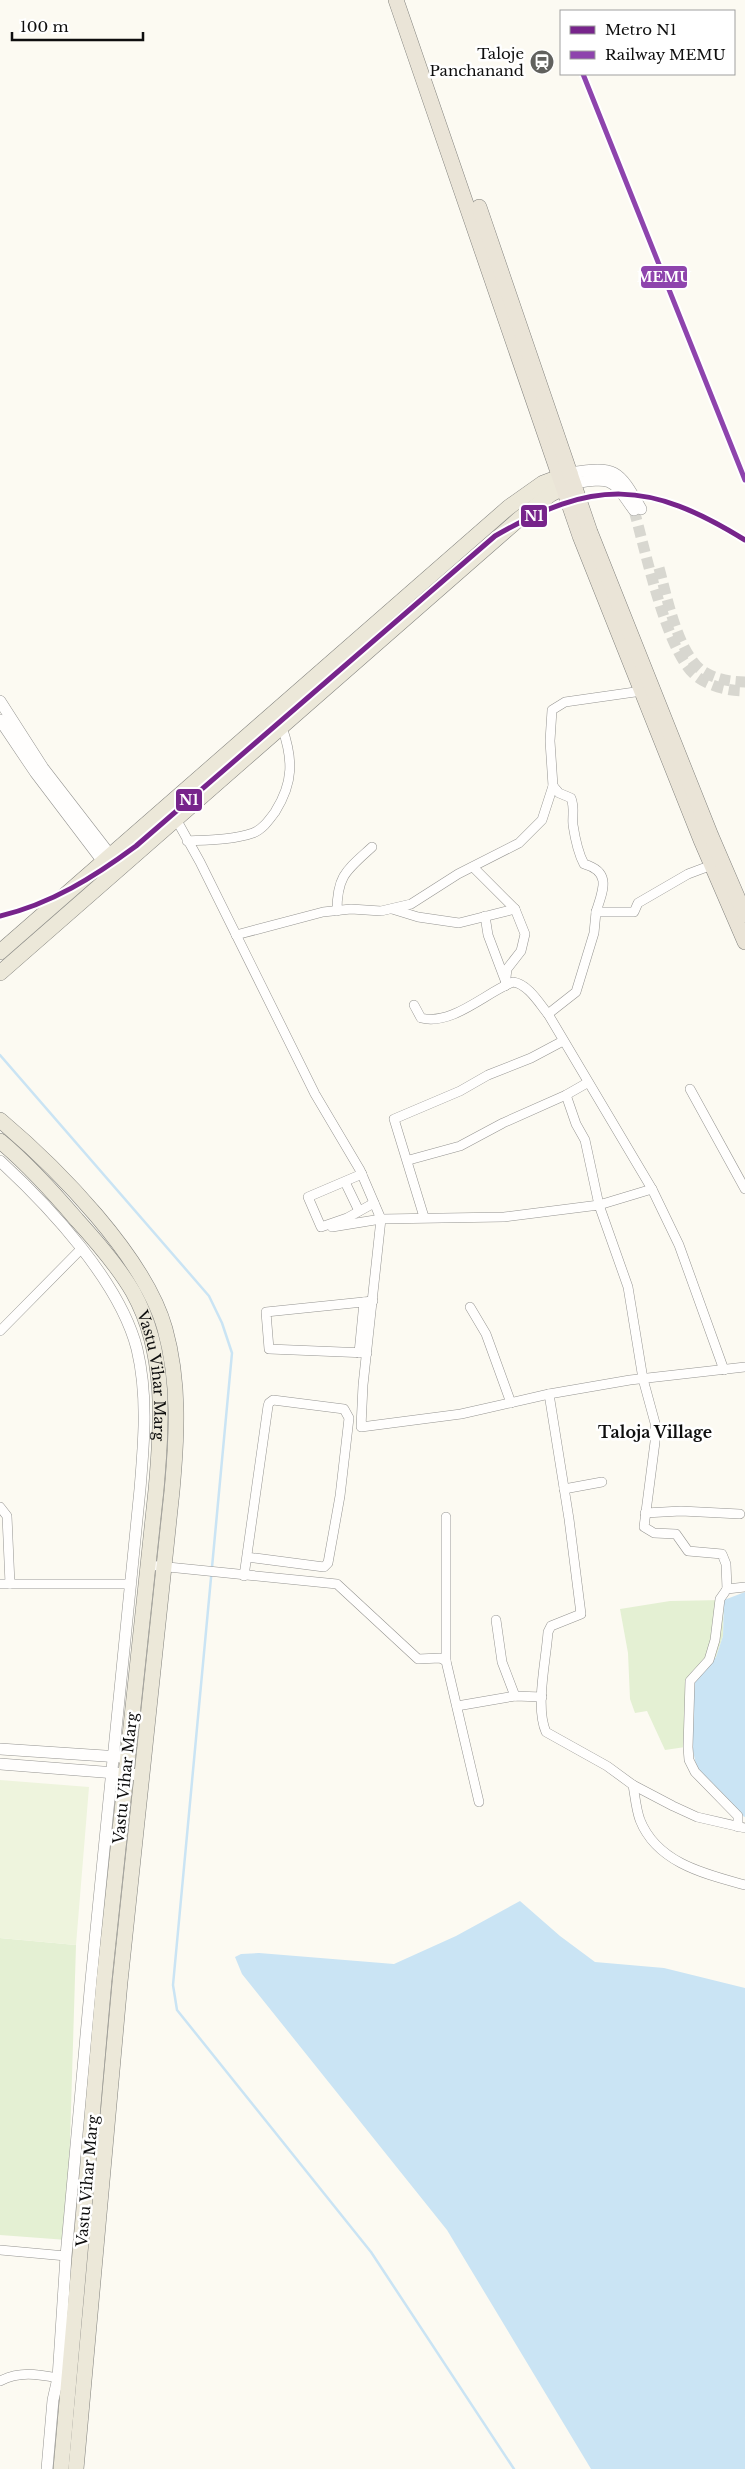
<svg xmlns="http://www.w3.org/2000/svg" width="745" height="2469" viewBox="0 0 745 2469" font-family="'Libre Baskerville',serif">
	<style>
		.green { fill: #e4f0d3 }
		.pitch { fill: #eef4dd }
		.water { fill: #cae4f4 }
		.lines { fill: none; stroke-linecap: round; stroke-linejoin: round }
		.stream { stroke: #cae4f4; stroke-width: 2.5 }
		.tertiary-tunnel { stroke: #d8d7d0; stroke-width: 11; stroke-dasharray: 11 5.5; stroke-linecap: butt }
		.minor-casing { stroke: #959491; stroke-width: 10 }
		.tertiary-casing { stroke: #959491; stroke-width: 12 }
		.primary-casing { stroke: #82827e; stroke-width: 16 }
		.trunk-casing { stroke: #82827e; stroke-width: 16 }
		.minor { stroke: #fffefd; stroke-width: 9 }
		.tertiary { stroke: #fffefd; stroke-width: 11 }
		.primary { stroke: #ece8d9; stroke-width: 15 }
		.trunk { stroke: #eae4d7; stroke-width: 15 }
		.rail-1-casing { stroke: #fff; stroke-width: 9 }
		.rail-1 { stroke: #8e44ad; stroke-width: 5 }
		.metro-1-casing { stroke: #fff; stroke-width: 9 }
		.metro-1 { stroke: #77248b; stroke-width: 5 }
		.labels { text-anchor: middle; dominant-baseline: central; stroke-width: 5; stroke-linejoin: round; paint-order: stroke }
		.poi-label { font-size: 15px; fill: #0e0e0e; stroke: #fff; text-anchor: end }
		.street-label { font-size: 15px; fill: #0e0e0e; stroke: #fff }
		.neighbourhood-label { font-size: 16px; font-weight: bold; fill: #0e0e0e; stroke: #fff }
		.line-badge { stroke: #fff; stroke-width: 2 }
		.badge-label { font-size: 14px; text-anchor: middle; font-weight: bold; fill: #fff }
	</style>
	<rect width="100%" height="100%" fill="#fcfaf2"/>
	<g class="green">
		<path d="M724,1600L723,1636L716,1657L693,1683L692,1746L665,1750L647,1711L635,1713L630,1699L628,1653L620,1609L670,1601Z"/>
		<path d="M0,1938L76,1945L67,2240L0,2235Z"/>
	</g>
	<path class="pitch" d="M0,1780L89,1787L76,1945L0,1938Z"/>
	<g class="water">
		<path d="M745,1592V1817L740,1815L697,1770L692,1746L693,1683L716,1657L723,1636L724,1600Z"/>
		<path d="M520,1901L560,1936L595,1962L664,1968L745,1988V2469H591L447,2230L242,1974L235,1957L241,1954L259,1953L394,1964L456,1936Z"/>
	</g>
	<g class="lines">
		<path class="stream" d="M0,1055L209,1296L222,1323L232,1353L173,1985L177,2010L371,2252L514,2469"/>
		<g class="tertiary-tunnel">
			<path d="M634,510C645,549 666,650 695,675C708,686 728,691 745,691"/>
			<path d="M659,568C667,597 677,650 701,670C714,679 730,682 745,682"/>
		</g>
		<defs>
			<g id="minor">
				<path d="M553,786L559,793L571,798C575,808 572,815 573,825C575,838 578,853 584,864C612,872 603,890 596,912"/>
				<path d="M166,807L176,819L200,862L315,1094L360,1170L381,1219L363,1385L361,1427L461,1414L549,1394L630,1380L745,1367"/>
				<path d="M187,841C208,840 233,840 253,833C263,829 269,820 275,812C294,782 293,759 282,727"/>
				<path d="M473,867L515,909L525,934L521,951L507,969L505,986"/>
				<path d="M392,909L418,917L459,923L515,909"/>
				<path d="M337,911C337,875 347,870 372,847"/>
				<path d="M485,916L488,935L505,980"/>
				<path d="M236,935L323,912L351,909L381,911L411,904L458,874L519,843L542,820L553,786L550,741L552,710L565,702L642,691"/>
				<path d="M414,1005L421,1018C452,1026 485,993 513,982C528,984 539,1003 548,1014L652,1189L679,1245L724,1370"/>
				<path d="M548,1014L576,992L594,933L596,912H634L638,903L688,874L712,865"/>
				<path d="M690,1089L745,1189"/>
				<path d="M566,1095L576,1124L585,1140L599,1205L652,1189"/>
				<path d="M409,1160L460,1146L503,1123L566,1095L587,1083"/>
				<path d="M362,1174L308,1197L321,1227L347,1218L374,1203"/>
				<path d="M345,1182L359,1211"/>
				<path d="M424,1217L394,1119L460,1091L488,1075L531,1058L563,1041"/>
				<path d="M332,1227L381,1219L504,1217L599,1205L628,1287L643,1379L655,1423V1442L644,1527L654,1533L676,1534L688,1551L722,1554L726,1564L727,1589"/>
				<path d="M470,1307L486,1334L511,1403"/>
				<path d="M0,1331L81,1249"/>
				<path d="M359,1353L364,1302"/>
				<path d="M367,1353L269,1349L266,1312L373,1301"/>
				<path d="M549,1394L569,1519L581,1614L551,1626L548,1632C546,1661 535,1707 546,1732L607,1766L633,1785L673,1806L697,1817L745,1828"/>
				<path d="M564,1489L602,1482"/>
				<path d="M0,1507L7,1516L10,1584"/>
				<path d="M645,1513L681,1511L740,1514"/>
				<path d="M148,1565L337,1584L418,1659L440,1658L446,1661L479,1802"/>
				<path d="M244,1576L268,1406L269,1403L273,1400L344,1409L349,1418L340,1496L328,1563L324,1567L247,1557"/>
				<path d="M0,1584H129"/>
				<path d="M496,1620L502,1662L515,1696"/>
				<path d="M446,1661V1517"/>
				<path d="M457,1706L515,1696L542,1697"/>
				<path d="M633,1785C635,1796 636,1809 640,1820C657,1863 705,1874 745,1885"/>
				<path d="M738,1827V1816L695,1772L689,1760L688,1747L690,1681L709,1660L715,1640L720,1599L727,1589L745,1587"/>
				<path d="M0,2250L66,2256"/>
				<path d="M0,2381C19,2371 37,2374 58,2378"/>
			</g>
			<g id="tertiary">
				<path d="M570,473C616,466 618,469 641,509"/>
				<path d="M573,483C614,477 611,478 634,510"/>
				<path d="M0,701L43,768L111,856"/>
				<path d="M0,720L35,772L104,863"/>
				<path d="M0,1161C50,1207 120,1282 137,1349C148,1395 144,1442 140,1489L91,1980L66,2256L58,2378L53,2400L47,2469"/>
				<path d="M0,1749L120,1757"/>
				<path d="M0,1764L141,1775"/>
			</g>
			<g id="primary">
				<path d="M0,952L509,507L543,483L570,473"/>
				<path d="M0,973L519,519L551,494L573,483"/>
				<path d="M0,1120C57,1168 145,1257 165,1329C180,1383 177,1437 172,1491L120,1982L76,2469"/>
				<path id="s1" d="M0,1141C29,1165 53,1192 77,1220C97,1242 118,1266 133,1292C167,1353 162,1424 156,1490L104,1981L61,2469"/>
			</g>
			<g id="trunk">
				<path d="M396,0L580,536L701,840L745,942"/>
				<path d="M479,207L590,532L711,836L745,915"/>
			</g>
		</defs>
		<use href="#minor" class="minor-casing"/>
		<use href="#tertiary" class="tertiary-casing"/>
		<use href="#primary" class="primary-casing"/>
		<use href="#trunk" class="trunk-casing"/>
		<use href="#minor" class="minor"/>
		<use href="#tertiary" class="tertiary"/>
		<use href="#primary" class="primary"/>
		<use href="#trunk" class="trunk"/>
		<defs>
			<path id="rail-1" d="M583,74L745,480"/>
		</defs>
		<use href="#rail-1" class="rail-1-casing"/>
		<use href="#rail-1" class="rail-1"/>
		<defs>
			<path id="metro-1" d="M0,916C51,904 94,877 136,846L495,536C594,479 648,480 745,540"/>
		</defs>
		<use href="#metro-1" class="metro-1-casing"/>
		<use href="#metro-1" class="metro-1"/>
	</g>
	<defs>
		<symbol id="station-disc" viewBox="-11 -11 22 22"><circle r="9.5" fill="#61615e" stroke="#fff"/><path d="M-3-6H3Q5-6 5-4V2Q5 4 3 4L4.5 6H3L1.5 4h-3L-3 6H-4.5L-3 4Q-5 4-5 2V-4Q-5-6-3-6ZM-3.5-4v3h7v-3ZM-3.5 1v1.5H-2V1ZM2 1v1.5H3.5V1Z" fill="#fff"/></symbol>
	</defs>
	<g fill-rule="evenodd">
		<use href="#station-disc" x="528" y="48" width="28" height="28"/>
	</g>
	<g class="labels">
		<g class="poi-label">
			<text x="524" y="53">Taloje<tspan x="524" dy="17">Panchanand</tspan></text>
		</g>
		<g class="street-label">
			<text stroke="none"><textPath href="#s1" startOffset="289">Vastu Vihar Marg</textPath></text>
			<text transform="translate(125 1778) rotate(-84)">Vastu Vihar Marg</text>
			<text transform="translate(87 2181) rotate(-85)">Vastu Vihar Marg</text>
		</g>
		<g class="neighbourhood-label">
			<text x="655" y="1432">Taloja Village</text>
		</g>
	</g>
	<g class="line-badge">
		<rect x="640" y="265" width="48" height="24" rx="5" fill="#8e44ad"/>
		<rect x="520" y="504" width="28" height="24" rx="5" fill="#77248b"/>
		<rect x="175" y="788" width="28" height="24" rx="5" fill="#77248b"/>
	</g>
	<g class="badge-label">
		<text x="664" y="282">MEMU</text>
		<text x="534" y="521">N1</text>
		<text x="189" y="805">N1</text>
	</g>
	<rect x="560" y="10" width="175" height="65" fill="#ffffff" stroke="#9f9f9f"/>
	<rect x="570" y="26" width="25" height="8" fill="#77248b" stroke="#9f9f9f"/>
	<text x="605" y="35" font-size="15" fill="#0e0e0e">Metro N1</text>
	<rect x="570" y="51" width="25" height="8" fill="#8e44ad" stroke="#9f9f9f"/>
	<text x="605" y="60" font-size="15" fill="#0e0e0e">Railway MEMU</text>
	<path d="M12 32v8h131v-8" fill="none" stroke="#0e0e0e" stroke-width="2.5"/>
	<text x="20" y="32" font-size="15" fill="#0e0e0e" stroke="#ffffff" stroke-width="4" paint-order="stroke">100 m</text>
</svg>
